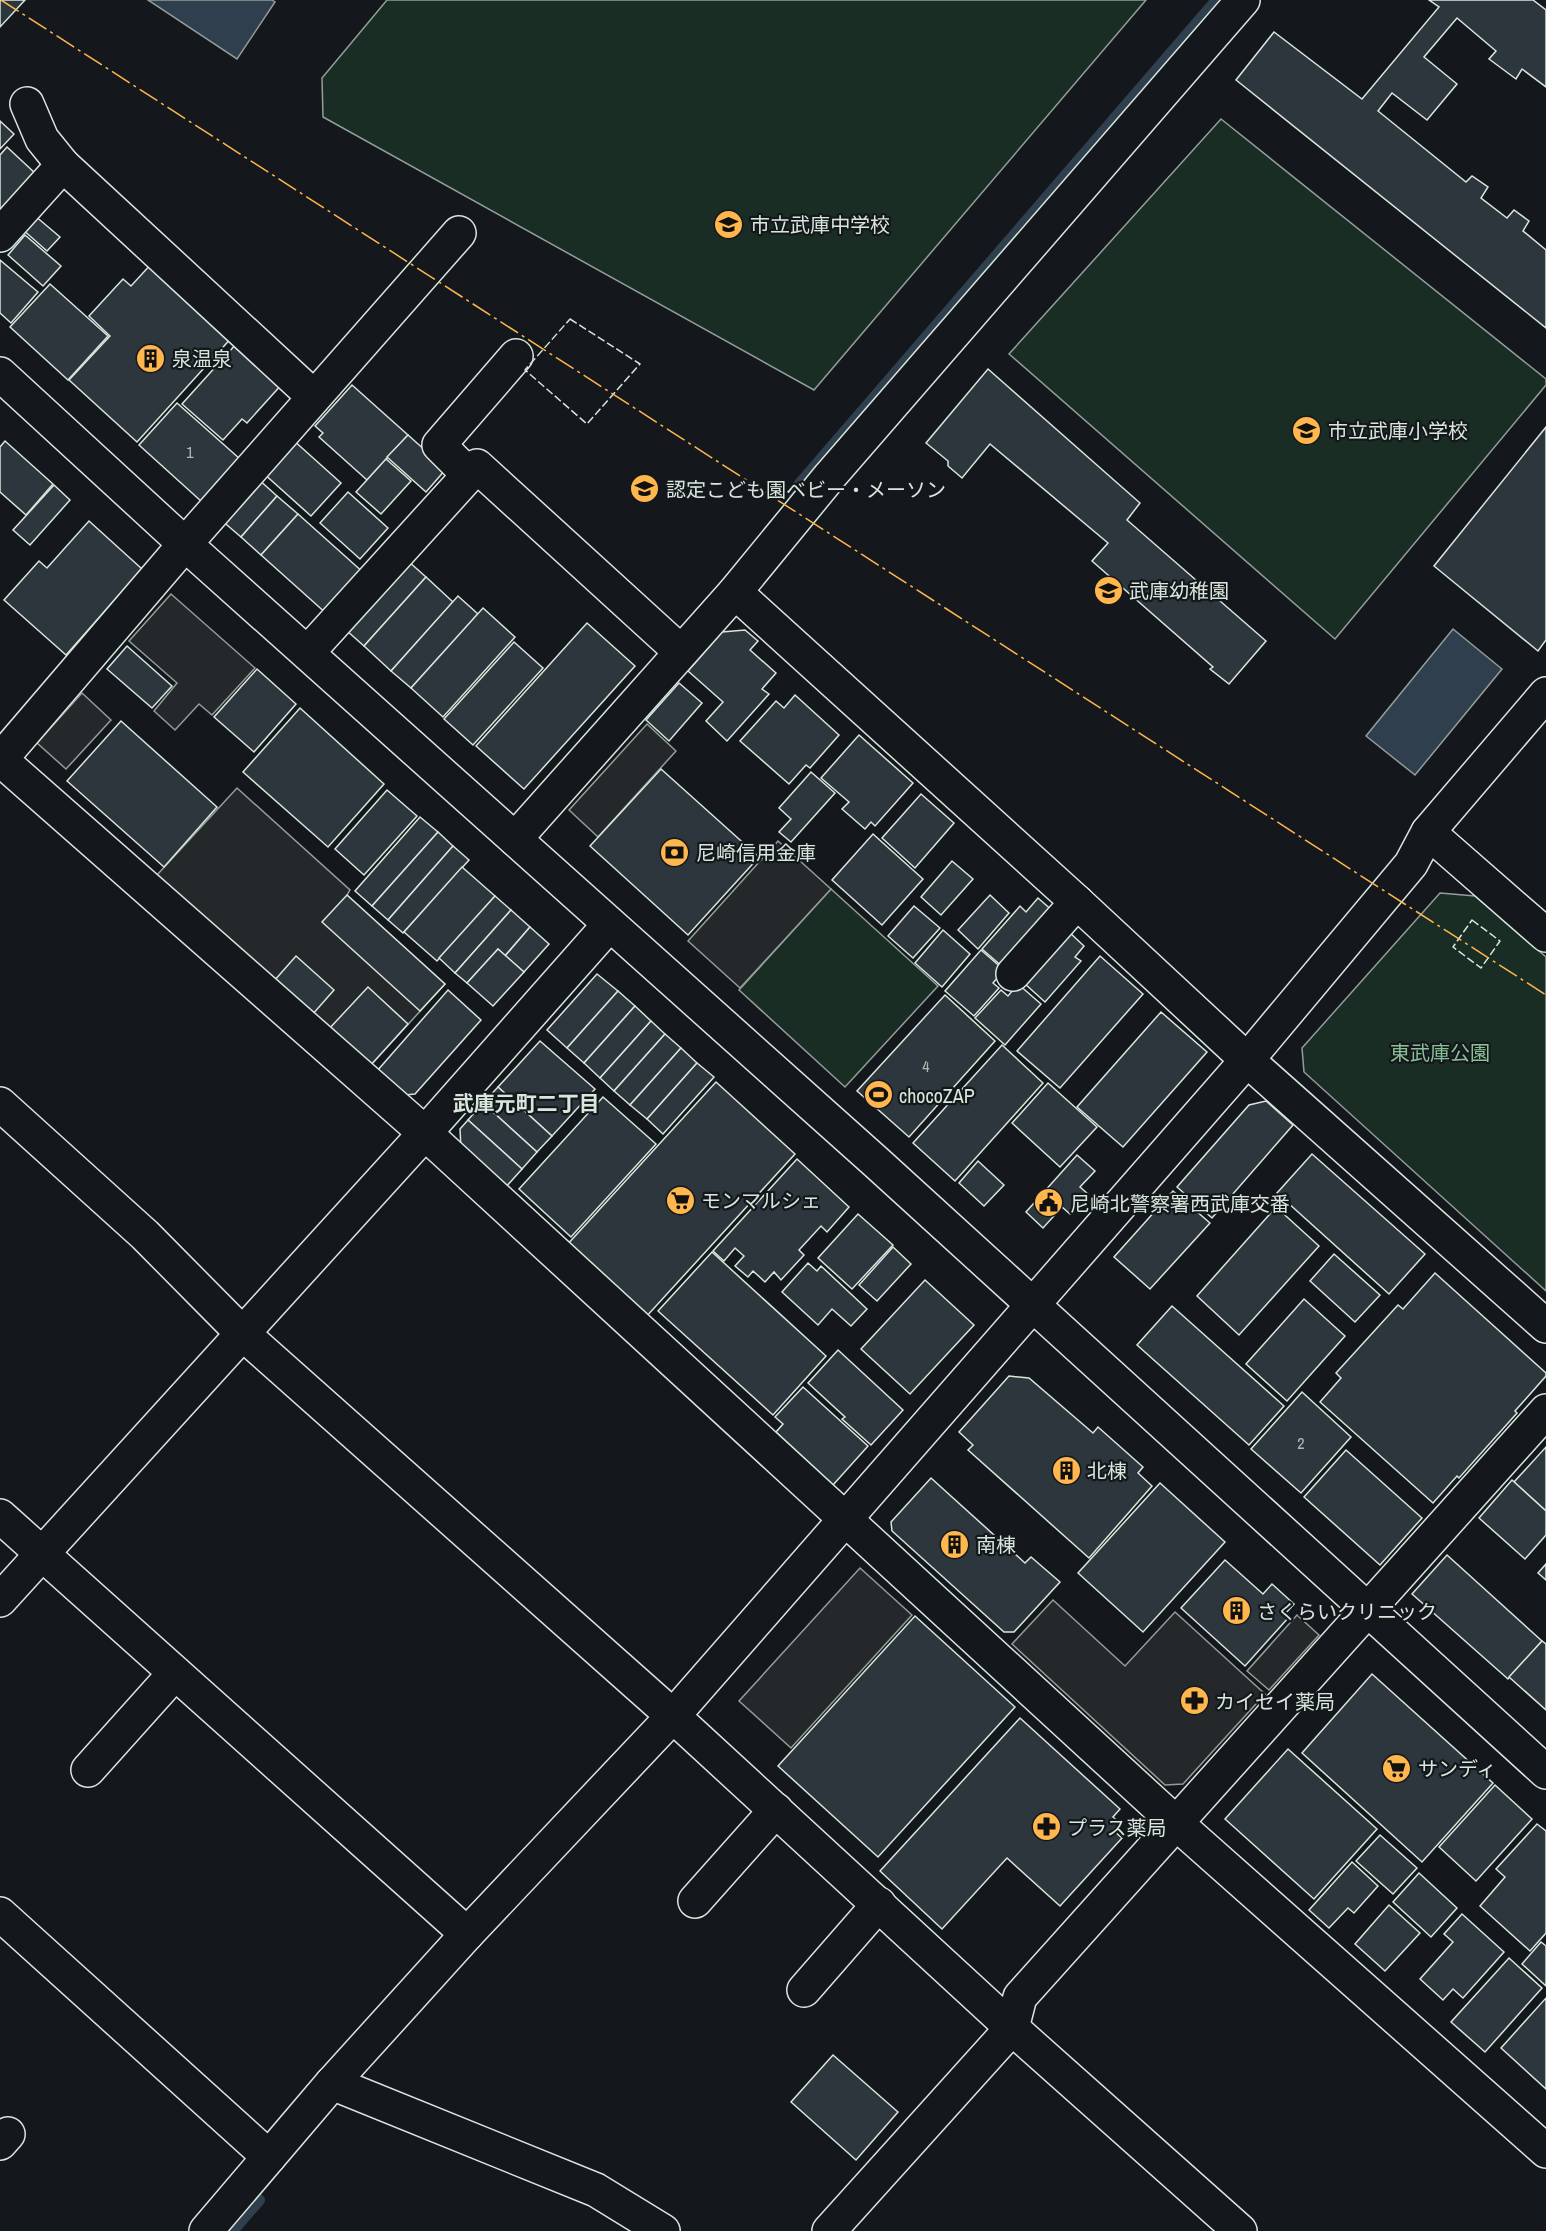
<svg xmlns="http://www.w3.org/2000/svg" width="1546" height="2231" viewBox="0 0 1546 2231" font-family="'Archivo Narrow','Noto Sans JP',sans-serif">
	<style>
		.green { fill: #1a2d24; stroke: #939e99; stroke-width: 1.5 }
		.parking { fill: #24282b; stroke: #939e99; stroke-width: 1.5 }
		.water { fill: #2f3f4d; stroke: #939e99; stroke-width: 1.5 }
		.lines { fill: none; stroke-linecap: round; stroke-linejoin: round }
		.stream { stroke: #2f3f4d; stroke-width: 12 }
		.building { fill: #2c363c; stroke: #d8e6dc; stroke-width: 1.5 }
		.minor-casing { stroke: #d8e6dc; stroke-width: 36 }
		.minor { stroke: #14181c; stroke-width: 33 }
		.fence { stroke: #d8e6dc; stroke-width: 1.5; stroke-dasharray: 8 3; stroke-linecap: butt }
		.power { stroke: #ffb74d; stroke-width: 1.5; stroke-dasharray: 21 4.5 3 4.5; stroke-linecap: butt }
		.labels { text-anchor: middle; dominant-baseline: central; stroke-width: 4.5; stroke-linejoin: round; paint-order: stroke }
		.number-label { font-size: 16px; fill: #adbab4 }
		.poi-label { font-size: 20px; fill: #d8e6dc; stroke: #14181c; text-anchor: start }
		.park-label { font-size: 20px; fill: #8ac095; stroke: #14181c }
		.neighbourhood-label { font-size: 21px; font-weight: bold; fill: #d8e6dc; stroke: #14181c }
	</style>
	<rect width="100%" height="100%" fill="#14181c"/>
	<g class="green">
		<path d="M387,0H1146L814,390L323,117L322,78Z"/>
		<path d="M1221,119L1546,379V385L1335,639L1009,354Z"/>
		<path d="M831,889L938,986L845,1087L739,990Z"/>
		<path d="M1440,893L1475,896L1546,957V1291L1304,1072L1302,1048Z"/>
	</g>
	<g class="parking">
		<path d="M171,594L255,668L212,715L199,704L175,730L154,711L177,683L129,641Z"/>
		<path d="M82,693L111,720L66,769L37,743Z"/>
		<path d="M647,724L676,751L598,837L569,810Z"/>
		<path d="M237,788L350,890L347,895L445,984L369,1067L157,875Z"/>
		<path d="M778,841L831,889L740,988L688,941Z"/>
		<path d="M860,1568L912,1615L791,1748L739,1701Z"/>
		<path d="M1053,1600L1125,1666L1175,1612L1265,1694L1183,1784L1165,1785L1012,1644Z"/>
		<path d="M1297,1615L1319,1635L1269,1690L1247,1671Z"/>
	</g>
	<g class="water">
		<path d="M148,0H272L275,2L237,59Z"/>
		<path d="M1453,629L1502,669L1415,775L1366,736Z"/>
	</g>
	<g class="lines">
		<g class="stream">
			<path d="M793,492L1217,0"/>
			<path d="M232,2231L259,2200"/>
		</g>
	</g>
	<g class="building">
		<path d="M0,0H25L0,27Z"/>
		<path d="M1429,0H1533L1546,10V87L1522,69L1516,79L1489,59L1496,51L1457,18L1424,57L1457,84L1427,120L1392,93L1378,111L1466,182L1472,176L1488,187L1481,198L1507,218L1514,210L1529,221L1523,231L1546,250V328L1236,80L1274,32L1362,99L1439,7Z"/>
		<path d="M0,121L14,134L0,149Z"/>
		<path d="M7,147L36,174L0,212V155Z"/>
		<path d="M34,215L60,237L47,251L22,229Z"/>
		<path d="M25,235L61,266L43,286L8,255Z"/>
		<path d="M0,260L38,292L11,323L0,313Z"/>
		<path d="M153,262L234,335L137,442L69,380L110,336L89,316L123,279L131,286Z"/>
		<path d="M50,284L108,336L68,380L10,327Z"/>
		<path d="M237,343L283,383L247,423L242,419L223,440L182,404Z"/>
		<path d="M988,369L1140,503L1127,520L1266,641L1229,684L1210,669L1213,667L1092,561L1108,543L990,444L962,478L948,466V461L926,443Z"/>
		<path d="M352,385L408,435L367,480L319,437L323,433L315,426Z"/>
		<path d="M177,403L240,459L202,502L139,445Z"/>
		<path d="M1546,427V640L1538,651L1434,566Z"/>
		<path d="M408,435L446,469L426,492L387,457Z"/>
		<path d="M292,439L341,483L311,516L262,472Z"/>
		<path d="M5,441L53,484L26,515L0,492V447Z"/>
		<path d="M386,459L411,481L381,514L356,492Z"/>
		<path d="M257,478L277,496L241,537L220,519Z"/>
		<path d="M54,485L70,500L30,545L13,530Z"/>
		<path d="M348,492L388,528L360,559L320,523Z"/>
		<path d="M277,496L298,514L261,555L241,537Z"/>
		<path d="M298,514L365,574L328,615L261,555Z"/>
		<path d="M89,521L142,569L66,655L4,600L39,561L47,568Z"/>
		<path d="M408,561L426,577L364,646L346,630Z"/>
		<path d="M426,577L453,602L391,671L364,646Z"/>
		<path d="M458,596L478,614L411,688L391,671Z"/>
		<path d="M483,608L515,637L443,717L411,688Z"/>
		<path d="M587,623L635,666L524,789L476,746Z"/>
		<path d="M745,630L758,641L750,650L776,673L762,689L769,694L727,741L706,721L723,702L688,671L722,632Z"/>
		<path d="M514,642L543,668L473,745L444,719Z"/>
		<path d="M127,646L172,686L152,708L107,669Z"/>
		<path d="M257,669L296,704L254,752L214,717Z"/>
		<path d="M679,683L702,703L669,741L646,720Z"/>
		<path d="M795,695L839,735L810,768L806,765L789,784L740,741L776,701L784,708Z"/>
		<path d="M300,708L384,784L328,847L243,772Z"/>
		<path d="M121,721L217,807L164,867L67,781Z"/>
		<path d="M859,735L913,783L875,826L871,822L865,829L842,809L849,802L821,778Z"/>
		<path d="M661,769L759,857L688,935L590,846Z"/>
		<path d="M811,772L835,793L791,842L779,832L791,819L779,808Z"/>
		<path d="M387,790L417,816L364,875L335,849Z"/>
		<path d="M921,794L954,823L915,868L882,838Z"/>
		<path d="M420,817L438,832L372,906L355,891Z"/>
		<path d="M438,832L453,846L388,920L372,906Z"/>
		<path d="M873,834L923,879L882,925L832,880Z"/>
		<path d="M453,846L469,860L403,933L388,920Z"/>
		<path d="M952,861L973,879L941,915L921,897Z"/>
		<path d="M462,867L495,896L437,961L404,932Z"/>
		<path d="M347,895L445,984L420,1011L322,922Z"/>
		<path d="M990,895L1009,913L978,949L958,930Z"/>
		<path d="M495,896L511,910L455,973L439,958Z"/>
		<path d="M1038,898L1054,912L1004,968L982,949L1020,906L1026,912Z"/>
		<path d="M914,906L940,928L913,958L888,936Z"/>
		<path d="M511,910L530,927L505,956L498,949L467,983L455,973Z"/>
		<path d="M530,927L549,944L524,972L505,956Z"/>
		<path d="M943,930L970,954L942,987L915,963Z"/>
		<path d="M1069,932L1084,946L1075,957L1081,961L1045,1002L1024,983Z"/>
		<path d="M498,949L524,972L493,1006L467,983Z"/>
		<path d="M981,950L1004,970L993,983L999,988L974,1016L945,991Z"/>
		<path d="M296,956L334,990L312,1015L274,981Z"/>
		<path d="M1100,956L1143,994L1060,1088L1017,1051Z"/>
		<path d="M597,974L618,991L567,1048L547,1030Z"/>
		<path d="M1018,984L1041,1004L1005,1045L975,1018L1001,990L1008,996Z"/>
		<path d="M368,987L408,1024L369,1067L328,1030Z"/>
		<path d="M448,990L481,1020L415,1094L405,1095L377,1071Z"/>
		<path d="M618,991L635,1006L584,1063L567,1048Z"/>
		<path d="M945,995L995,1041L909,1137L857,1091Z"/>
		<path d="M635,1006L651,1021L600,1078L584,1063Z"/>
		<path d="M1161,1012L1207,1052L1123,1147L1077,1107Z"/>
		<path d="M651,1021L665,1034L614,1091L600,1078Z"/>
		<path d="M665,1034L681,1048L630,1105L614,1091Z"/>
		<path d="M540,1041L595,1089L552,1136L498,1087Z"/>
		<path d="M1002,1045L1043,1083L955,1181L913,1143Z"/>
		<path d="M681,1048L697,1063L647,1119L630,1105Z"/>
		<path d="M697,1063L714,1077L663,1134L647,1119Z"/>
		<path d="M716,1082L795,1154L645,1318L566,1246Z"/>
		<path d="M1048,1083L1097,1127L1060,1167L1012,1123Z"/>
		<path d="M498,1087L552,1136L537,1152L483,1103Z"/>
		<path d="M603,1097L656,1144L571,1237L519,1189Z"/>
		<path d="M1266,1101L1293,1125L1212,1218L1177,1187L1249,1105Z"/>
		<path d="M483,1103L537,1152L522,1169L468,1120Z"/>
		<path d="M468,1120L522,1169L504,1189L461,1149L460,1129Z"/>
		<path d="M1312,1154L1425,1254L1389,1294L1277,1193Z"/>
		<path d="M1077,1155L1095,1171L1080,1187L1088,1194L1070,1214L1062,1207L1043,1228L1026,1212Z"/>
		<path d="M797,1159L849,1207L827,1232L821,1226L799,1250L804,1255L781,1280L774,1272L765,1282L753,1271L748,1277L735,1266L744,1256L735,1248L724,1261L713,1251Z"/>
		<path d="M978,1161L1004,1185L984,1206L959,1183Z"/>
		<path d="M1173,1191L1210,1223L1150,1289L1114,1257Z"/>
		<path d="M1276,1207L1319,1246L1239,1335L1197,1296Z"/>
		<path d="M858,1214L893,1245L852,1289L818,1258Z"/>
		<path d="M893,1247L911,1264L877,1301L859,1285Z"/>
		<path d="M712,1252L826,1356L773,1415L658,1311Z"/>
		<path d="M1334,1254L1380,1295L1355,1322L1310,1281Z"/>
		<path d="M808,1263L817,1271L821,1266L867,1309L851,1326L832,1309L818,1325L782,1292Z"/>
		<path d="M1435,1273L1546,1373V1376L1515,1411L1517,1413L1459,1478L1457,1476L1433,1503L1320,1402L1341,1378L1336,1373L1398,1305L1403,1309Z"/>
		<path d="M925,1280L974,1325L910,1394L861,1349Z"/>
		<path d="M1304,1299L1345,1336L1287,1401L1246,1364Z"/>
		<path d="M1172,1306L1284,1406L1249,1445L1137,1345Z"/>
		<path d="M838,1350L903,1410L871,1445L842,1419L845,1417L808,1383Z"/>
		<path d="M1009,1376L1029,1378L1093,1433L1098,1427L1143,1467L1138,1473L1152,1486L1089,1558L968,1450L973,1445L959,1432Z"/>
		<path d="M803,1387L868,1446L833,1485L776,1432L783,1424L775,1417Z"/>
		<path d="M1302,1392L1351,1437L1301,1493L1251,1449Z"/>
		<path d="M1546,1447V1511L1514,1482Z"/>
		<path d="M1346,1450L1422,1518L1380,1565L1304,1497Z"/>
		<path d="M931,1478L1025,1563L1031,1557L1060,1582L1014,1632H1004L892,1531L891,1522Z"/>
		<path d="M1512,1480L1546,1511V1535L1525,1559L1479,1518Z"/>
		<path d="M1160,1483L1225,1542L1143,1632L1078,1573Z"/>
		<path d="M1447,1555L1542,1641L1508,1679L1412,1594Z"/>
		<path d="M1225,1560L1263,1594L1272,1584L1294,1604L1285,1614L1289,1617L1245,1666L1181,1608Z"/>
		<path d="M1546,1564V1580L1538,1573Z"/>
		<path d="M915,1616L1015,1707L878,1857L778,1766Z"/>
		<path d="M1542,1641L1546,1644V1710L1509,1677Z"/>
		<path d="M1372,1674L1493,1783L1422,1862L1302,1753Z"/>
		<path d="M1020,1718L1120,1809L1113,1817L1120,1823L1113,1830L1122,1838L1060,1906L1007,1858L942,1929L880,1871Z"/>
		<path d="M1288,1749L1377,1829L1314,1899L1225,1819Z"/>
		<path d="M1495,1785L1532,1819L1476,1881L1439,1847Z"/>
		<path d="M1537,1824L1546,1831V1933L1530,1951L1480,1906L1505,1877L1496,1869Z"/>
		<path d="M1380,1835L1417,1868L1393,1894L1356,1861Z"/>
		<path d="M1352,1862L1378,1886L1354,1913L1348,1908L1329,1928L1309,1910Z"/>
		<path d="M1419,1873L1457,1908L1431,1937L1393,1902Z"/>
		<path d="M1389,1905L1420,1933L1385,1971L1355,1944Z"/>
		<path d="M1462,1914L1504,1952L1463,1998L1453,1989L1443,2000L1420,1979L1453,1942L1444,1934Z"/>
		<path d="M1541,1942L1546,1946V1986L1522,1964Z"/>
		<path d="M1509,1958L1542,1988L1485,2052L1451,2022Z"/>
		<path d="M1546,1998V2089L1501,2048Z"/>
		<path d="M833,2055L898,2112L856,2160L791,2102Z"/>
	</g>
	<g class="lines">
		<defs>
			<g id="minor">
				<path d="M27,104L42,139L63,165"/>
				<path d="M0,235L63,165L314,397"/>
				<path d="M0,374L185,544L876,1162L1546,1772"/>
				<path d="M469,475L439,445L516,356"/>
				<path d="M735,592L1077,902L1247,1060L1546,1326"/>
				<path d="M308,652L477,466L681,652"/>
				<path d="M0,759L425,1133L1176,1823L1546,2151"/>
				<path d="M0,760L185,544L459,233"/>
				<path d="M1428,832L1546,935"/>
				<path d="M515,839L735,592L830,476L1243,0"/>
				<path d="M1013,974L1077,902"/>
				<path d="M0,1104L145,1235L242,1333L673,1716L1012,2028L1240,2231"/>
				<path d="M0,1516L467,1934"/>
				<path d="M0,1600L425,1133L609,925"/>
				<path d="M88,1770L175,1673"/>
				<path d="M695,1901L776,1810"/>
				<path d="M0,1914L269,2157"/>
				<path d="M804,1990L879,1904"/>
				<path d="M332,2083L596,2190L663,2231"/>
				<path d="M0,2143L8,2134"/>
				<path d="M206,2231L332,2083L467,1934L673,1716L1247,1060L1411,864L1428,832L1546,694"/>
				<path d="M829,2231L1012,2028L1020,1997L1546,1411"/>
			</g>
		</defs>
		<use href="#minor" class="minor-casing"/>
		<use href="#minor" class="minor"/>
		<g class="fence">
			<path d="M570,319L640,364L587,424L525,370Z"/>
			<path d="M1472,920L1500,941L1481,968L1453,947Z"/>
		</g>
		<path class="power" d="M1,0L1546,995"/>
	</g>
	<defs>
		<symbol id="school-disc" viewBox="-11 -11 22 22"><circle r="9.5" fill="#ffb74d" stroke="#14181c"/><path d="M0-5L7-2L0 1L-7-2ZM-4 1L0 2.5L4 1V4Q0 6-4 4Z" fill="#111"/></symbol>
		<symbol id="building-disc" viewBox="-11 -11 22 22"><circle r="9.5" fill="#ffb74d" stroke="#14181c"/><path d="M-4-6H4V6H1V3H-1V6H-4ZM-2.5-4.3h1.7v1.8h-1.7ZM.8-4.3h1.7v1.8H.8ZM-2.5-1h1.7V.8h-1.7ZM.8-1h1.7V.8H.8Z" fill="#111"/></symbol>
		<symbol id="bank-disc" viewBox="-11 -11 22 22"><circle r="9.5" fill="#ffb74d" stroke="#14181c"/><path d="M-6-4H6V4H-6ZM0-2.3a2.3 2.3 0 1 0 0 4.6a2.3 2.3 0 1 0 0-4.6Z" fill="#111"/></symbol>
		<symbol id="stadium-disc" viewBox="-11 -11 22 22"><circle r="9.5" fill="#ffb74d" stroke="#14181c"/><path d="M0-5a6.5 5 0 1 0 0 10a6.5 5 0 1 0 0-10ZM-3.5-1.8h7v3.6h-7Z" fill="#111"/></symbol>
		<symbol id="supermarket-disc" viewBox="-11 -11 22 22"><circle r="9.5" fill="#ffb74d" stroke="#14181c"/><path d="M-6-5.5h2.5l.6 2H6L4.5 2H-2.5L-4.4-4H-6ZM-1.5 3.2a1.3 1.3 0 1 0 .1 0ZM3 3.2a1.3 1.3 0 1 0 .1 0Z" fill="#111"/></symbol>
		<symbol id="civic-disc" viewBox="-11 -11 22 22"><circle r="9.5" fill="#ffb74d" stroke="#14181c"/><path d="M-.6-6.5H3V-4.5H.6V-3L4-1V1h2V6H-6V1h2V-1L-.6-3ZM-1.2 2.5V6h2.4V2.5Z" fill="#111"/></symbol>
		<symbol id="pharmacy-disc" viewBox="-11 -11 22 22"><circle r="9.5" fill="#ffb74d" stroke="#14181c"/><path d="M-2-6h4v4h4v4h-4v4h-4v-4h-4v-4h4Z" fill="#111"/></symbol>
	</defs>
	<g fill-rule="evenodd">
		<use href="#school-disc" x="712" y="208" width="33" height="33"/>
		<use href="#building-disc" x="134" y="342" width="33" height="33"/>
		<use href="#school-disc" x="1290" y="414" width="33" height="33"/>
		<use href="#school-disc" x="628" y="472" width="33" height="33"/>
		<use href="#school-disc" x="1092" y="574" width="33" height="33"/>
		<use href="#bank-disc" x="658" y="836" width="33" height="33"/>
		<use href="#stadium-disc" x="862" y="1078" width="33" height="33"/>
		<use href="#supermarket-disc" x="664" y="1184" width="33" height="33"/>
		<use href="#civic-disc" x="1032" y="1186" width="33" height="33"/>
		<use href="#building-disc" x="1050" y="1454" width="33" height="33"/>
		<use href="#building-disc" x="938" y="1528" width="33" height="33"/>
		<use href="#building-disc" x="1220" y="1594" width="33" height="33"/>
		<use href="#pharmacy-disc" x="1178" y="1684" width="33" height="33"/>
		<use href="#supermarket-disc" x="1380" y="1752" width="33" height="33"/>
		<use href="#pharmacy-disc" x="1030" y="1810" width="33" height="33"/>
	</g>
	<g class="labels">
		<g class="number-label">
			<text x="190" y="452">1</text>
			<text x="926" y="1066">4</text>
			<text x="1301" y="1443">2</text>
		</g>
		<g class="poi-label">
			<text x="750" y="224">市立武庫中学校</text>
			<text x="172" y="358">泉温泉</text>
			<text x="1328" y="430">市立武庫小学校</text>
			<text x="666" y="489">認定こども園ベビー・メーソン</text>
			<text x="1129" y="590">武庫幼稚園</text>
			<text x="696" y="852">尼崎信用金庫</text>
			<text x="899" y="1095">chocoZAP</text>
			<text x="701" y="1200">モンマルシェ</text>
			<text x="1070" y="1203">尼崎北警察署西武庫交番</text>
			<text x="1087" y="1470">北棟</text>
			<text x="976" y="1544">南棟</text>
			<text x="1257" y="1611">さくらいクリニック</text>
			<text x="1215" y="1701">カイセイ薬局</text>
			<text x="1418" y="1768">サンディ</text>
			<text x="1067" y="1827">プラス薬局</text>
		</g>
		<g class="park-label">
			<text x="1440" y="1052">東武庫公園</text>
		</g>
		<g class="neighbourhood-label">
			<text x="526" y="1103">武庫元町二丁目</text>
		</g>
	</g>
</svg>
